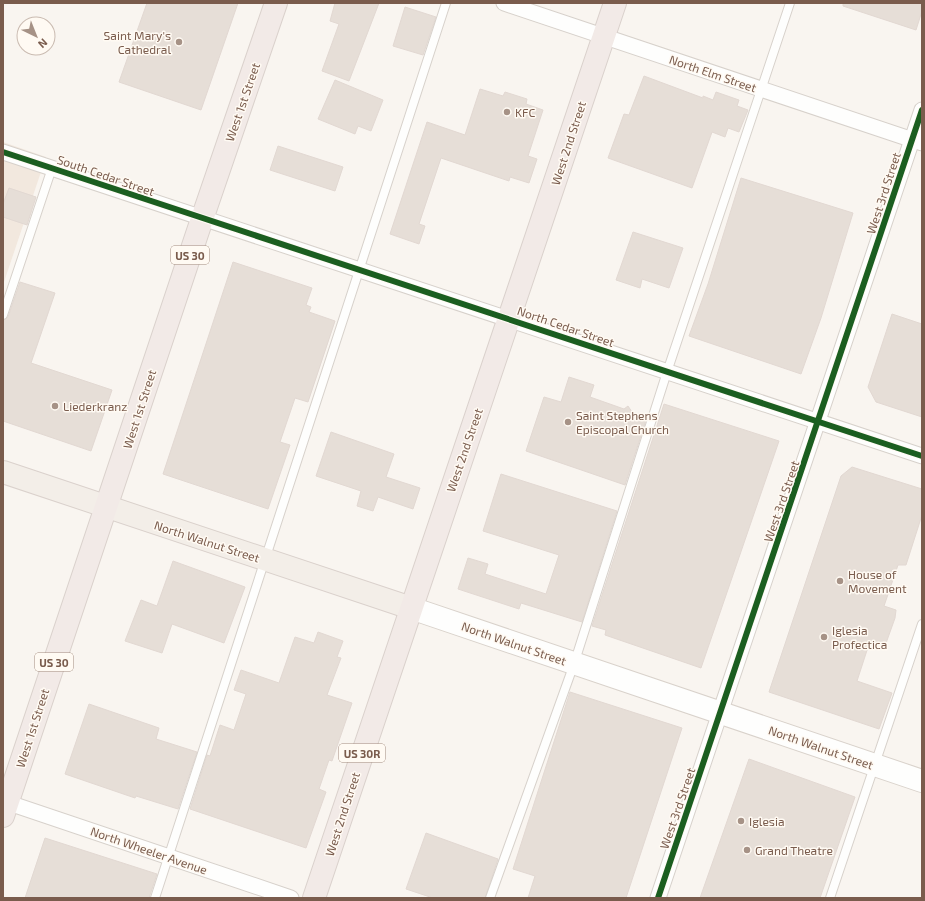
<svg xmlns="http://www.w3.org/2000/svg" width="925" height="901" viewBox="0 0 925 901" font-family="'Exo 2',sans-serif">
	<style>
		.residential { fill: #f2e8de }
		.building { fill: #e6ded7; stroke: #e2d8d2 }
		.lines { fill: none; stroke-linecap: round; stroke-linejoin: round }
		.lane-casing { stroke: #d7d1cb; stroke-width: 10 }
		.street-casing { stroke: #d7d1cb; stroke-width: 17 }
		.secondary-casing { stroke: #d9d2cb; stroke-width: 24 }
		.primary-casing { stroke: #dad1cc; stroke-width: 24 }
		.highway-casing { stroke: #dad1cc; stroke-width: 24 }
		.lane { stroke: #fefefd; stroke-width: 8 }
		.street { stroke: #fefefd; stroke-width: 15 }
		.secondary { stroke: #fefefd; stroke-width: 22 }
		.primary { stroke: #f3eee8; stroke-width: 22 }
		.highway { stroke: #f2eae7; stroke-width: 22 }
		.cycleway-casing { stroke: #fffaf3; stroke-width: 8 }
		.cycleway { stroke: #1b5e20; stroke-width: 6 }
		.poi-dot { fill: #a69286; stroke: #fffaf3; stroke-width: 1.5 }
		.labels { text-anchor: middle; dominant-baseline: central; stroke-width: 3; stroke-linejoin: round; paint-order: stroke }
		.shield { fill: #fffaf3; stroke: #a28b7f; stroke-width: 1 }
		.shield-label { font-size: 11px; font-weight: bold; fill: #7a5c4d }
		.poi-label { font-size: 12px; fill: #7a5c4d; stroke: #fffaf3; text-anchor: start }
		.street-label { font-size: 12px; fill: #7a5c4d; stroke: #fffaf3 }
	</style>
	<rect width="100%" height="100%" fill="#f9f5f0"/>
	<path class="residential" d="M3,142L46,157L3,285Z"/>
	<g class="building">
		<path d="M147,3H238L201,110L119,82Z"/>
		<path d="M335,3H379L349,81L322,71L339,24L330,21Z"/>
		<path d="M843,3H922V11L916,30L843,6Z"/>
		<path d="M405,7L436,17L423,55L393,46Z"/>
		<path d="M644,76L703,98V96L713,100L716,92L739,100L737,106L748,110L739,132L728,128L725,137L712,132L692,188L608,158L624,114L629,115Z"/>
		<path d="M335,80L383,100L371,131L358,126L355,134L318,119Z"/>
		<path d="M480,89L503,96L505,92L527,99L526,104L543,110L528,156L537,159L529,183L510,177L509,181L441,158L419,224L425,226L419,244L390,234L427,122L465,135Z"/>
		<path d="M278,146L343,167L335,191L270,170Z"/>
		<path d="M741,178L853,213L821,318L801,374L689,336L708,284Z"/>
		<path d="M9,188L36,197L27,225L3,217V204Z"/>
		<path d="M633,232L683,248L669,288L642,279L640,288L616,280Z"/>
		<path d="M233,262L312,288L306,305L311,307L309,312L335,321L308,402L295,398L280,442L290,445L268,509L163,474Z"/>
		<path d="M20,282L55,293L31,363L112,390L91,451L3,421V320L8,317Z"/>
		<path d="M892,314L922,324V417L876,402L868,387Z"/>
		<path d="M569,377L594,385L590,397L624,409L628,406L632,412L647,417L625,485L526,451L544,397L561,402Z"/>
		<path d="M664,404L779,441L701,668L605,635L606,630L592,626Z"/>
		<path d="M331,432L394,454L386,477L420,488L413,509L378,497L373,511L357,506L361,491L316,476Z"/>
		<path d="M852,467L922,489V515L906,565H898L884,606L896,610L895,618L885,646L870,641L857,681L892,693L879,729L769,692L841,476Z"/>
		<path d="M501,474L617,511L582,622L521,603L519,609L458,589L468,558L488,564L485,574L546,594L559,555L483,531Z"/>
		<path d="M173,561L245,587L224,643L172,624L162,653L125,641L141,600L157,606Z"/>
		<path d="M318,632L343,641L337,657L341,658L327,695L352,703L332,761L329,760L319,789L326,792L306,848L190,809L207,755L210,756L220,725L234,730L246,694L234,690L241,670L279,683L295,637L314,643Z"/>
		<path d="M570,692L682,728L626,898H528L535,876L513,869Z"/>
		<path d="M89,704L159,728L156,739L197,752L178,809L136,796L135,798L65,774Z"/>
		<path d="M749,759L855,797L820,898H700Z"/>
		<path d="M426,833L498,859L485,898H433L406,889Z"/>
		<path d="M45,838L157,874L149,898H25Z"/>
	</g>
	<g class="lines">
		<defs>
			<g id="lane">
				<path d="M3,315L52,168"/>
				<path d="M155,898L446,3"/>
				<path d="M490,898L574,664L667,372L790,3"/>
				<path d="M830,898L922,624"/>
			</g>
			<g id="street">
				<path d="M504,3L922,143"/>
				<path d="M3,152L922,456"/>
				<path d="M3,801L291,898"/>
				<path d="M658,898L922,110"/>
			</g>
			<path id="secondary" d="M411,608L922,781"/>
			<path id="primary" d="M3,472L411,608"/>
			<g id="highway">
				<path d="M3,816L202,219L276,3"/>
				<path d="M314,898L615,3"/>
			</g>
		</defs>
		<use href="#lane" class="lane-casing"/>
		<use href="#street" class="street-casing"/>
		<use href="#secondary" class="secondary-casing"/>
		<use href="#primary" class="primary-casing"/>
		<use href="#highway" class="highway-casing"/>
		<use href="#lane" class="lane"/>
		<use href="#street" class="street"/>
		<use href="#secondary" class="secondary"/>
		<use href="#primary" class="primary"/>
		<use href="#highway" class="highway"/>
		<defs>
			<g id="cycleway">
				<path d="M3,152L922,456"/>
				<path d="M658,898L922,110"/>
			</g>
		</defs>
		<use href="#cycleway" class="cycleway-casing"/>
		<use href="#cycleway" class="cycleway"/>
	</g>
	<g class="poi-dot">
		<circle cx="179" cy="42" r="4"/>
		<circle cx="507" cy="112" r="4"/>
		<circle cx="55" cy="406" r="4"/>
		<circle cx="568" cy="422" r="4"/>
		<circle cx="840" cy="581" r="4"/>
		<circle cx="824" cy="637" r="4"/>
		<circle cx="741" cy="821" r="4"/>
		<circle cx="747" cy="850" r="4"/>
	</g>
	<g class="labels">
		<g class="shield">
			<rect x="171" y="246" width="38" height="18" rx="3"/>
			<rect x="35" y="653" width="38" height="18" rx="3"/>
			<rect x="339" y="744" width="46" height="18" rx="3"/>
		</g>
		<g class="shield-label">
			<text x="190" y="255">US 30</text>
			<text x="54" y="662">US 30</text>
			<text x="362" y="753">US 30R</text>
		</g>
		<g class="poi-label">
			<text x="171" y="35" text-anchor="end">Saint Mary's<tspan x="171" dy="14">Cathedral</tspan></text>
			<text x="515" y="112">KFC</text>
			<text x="63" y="406">Liederkranz</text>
			<text x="576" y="415">Saint Stephens<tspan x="576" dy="14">Episcopal Church</tspan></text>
			<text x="848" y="574">House of<tspan x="848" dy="14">Movement</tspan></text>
			<text x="832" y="630">Iglesia<tspan x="832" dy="14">Profectica</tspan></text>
			<text x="749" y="821">Iglesia</text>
			<text x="755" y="850">Grand Theatre</text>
		</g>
		<g class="street-label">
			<text transform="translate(713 73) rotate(19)">North Elm Street</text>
			<text transform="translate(242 102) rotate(-71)">West 1st Street</text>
			<text transform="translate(568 143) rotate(-72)">West 2nd Street</text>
			<text transform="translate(106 175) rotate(19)">South Cedar Street</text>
			<text transform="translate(883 193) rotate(-72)">West 3rd Street</text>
			<text transform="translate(566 326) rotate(19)">North Cedar Street</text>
			<text transform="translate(139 409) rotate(-72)">West 1st Street</text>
			<text transform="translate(464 450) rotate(-71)">West 2nd Street</text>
			<text transform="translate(781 501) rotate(-71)">West 3rd Street</text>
			<text transform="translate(207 541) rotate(18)">North Walnut Street</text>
			<text transform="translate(514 643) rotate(19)">North Walnut Street</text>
			<text transform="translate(32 728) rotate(-72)">West 1st Street</text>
			<text transform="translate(821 747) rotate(19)">North Walnut Street</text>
			<text transform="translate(677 808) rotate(-71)">West 3rd Street</text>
			<text transform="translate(342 814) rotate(-72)">West 2nd Street</text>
			<text transform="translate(149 850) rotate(19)">North Wheeler Avenue</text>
		</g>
	</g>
	<rect width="925" height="901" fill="none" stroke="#7a5c4d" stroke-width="8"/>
	<g transform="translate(36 36) rotate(137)"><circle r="19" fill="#fffaf3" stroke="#cabbb1"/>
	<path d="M0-3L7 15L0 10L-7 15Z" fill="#a69286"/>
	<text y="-6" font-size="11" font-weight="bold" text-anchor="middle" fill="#7a5c4d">N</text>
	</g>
</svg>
